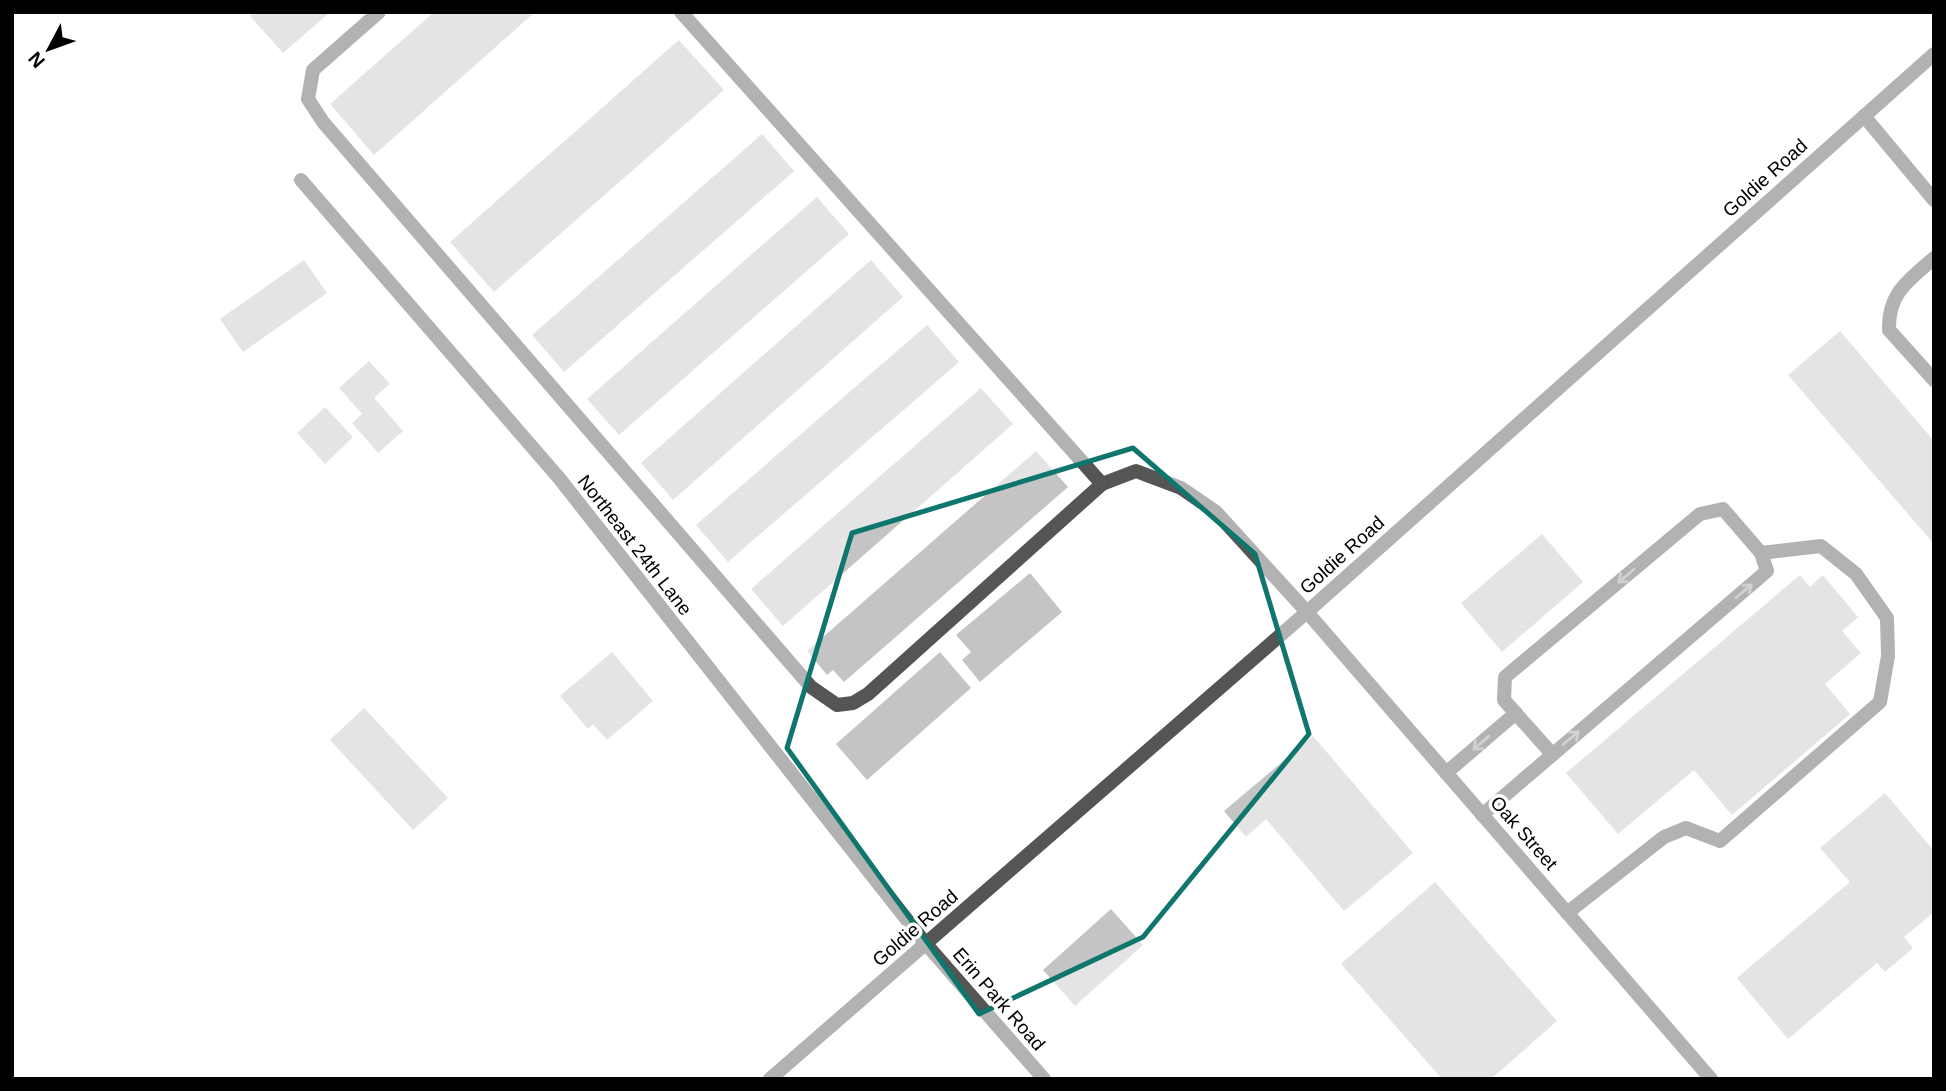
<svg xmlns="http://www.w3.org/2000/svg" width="1946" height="1091" viewBox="0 0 1946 1091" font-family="Helvetica,sans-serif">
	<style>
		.building { fill: #c4c4c4 }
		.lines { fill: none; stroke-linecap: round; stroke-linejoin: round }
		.service { stroke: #555; stroke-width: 14 }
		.minor { stroke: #555; stroke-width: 14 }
		.tertiary { stroke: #555; stroke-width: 14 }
		.oneway { stroke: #999 }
		.marked { fill: none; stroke: #0f766e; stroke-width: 5; stroke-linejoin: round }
		.labels { text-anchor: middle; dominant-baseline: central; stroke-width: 7; stroke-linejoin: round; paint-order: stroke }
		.street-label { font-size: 19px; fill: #000; stroke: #fff }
	</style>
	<rect width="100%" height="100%" fill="#fff"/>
	<g class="building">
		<path d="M254,12H330L283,53L250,16Z"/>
		<path d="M434,12H535L374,155L330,104Z"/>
		<path d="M679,40L724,90L494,292L450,242Z"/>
		<path d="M762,134L794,171L564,372L532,335Z"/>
		<path d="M817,197L849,234L619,435L587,399Z"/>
		<path d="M304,260L327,293L243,352L220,319Z"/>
		<path d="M871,260L903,297L673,500L641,463Z"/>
		<path d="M927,325L959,362L728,562L696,525Z"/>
		<path d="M1840,331L1934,441V544L1788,375Z"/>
		<path d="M369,361L390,384L374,398L403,431L378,453L352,423L362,414L339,388Z"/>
		<path d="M981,388L1013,424L783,626L751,589Z"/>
		<path d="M325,407L353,437L325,464L297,433Z"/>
		<path d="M1036,451L1068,487L844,682L833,670L827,675L807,651Z"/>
		<path d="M1542,534L1583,582L1502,652L1461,603Z"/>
		<path d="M1030,573L1062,612L980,682L962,660L971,652L956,635Z"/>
		<path d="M1800,575L1810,587L1823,575L1858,617L1842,631L1861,653L1825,684L1850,714L1732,815L1694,770L1618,834L1566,773Z"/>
		<path d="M612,652L653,701L607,740L593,724L588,729L560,696Z"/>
		<path d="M940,652L971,688L867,780L836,744Z"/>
		<path d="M364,708L448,798L413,830L330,740Z"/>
		<path d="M1313,736L1413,853L1344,911L1266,819L1246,837L1224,811Z"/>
		<path d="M1885,793L1934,851V912L1904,937L1913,948L1885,972L1877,963L1788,1039L1737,978L1850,882L1820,848Z"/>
		<path d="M1435,882L1557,1021L1491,1079H1442L1341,964Z"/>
		<path d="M1111,909L1143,945L1075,1006L1043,970Z"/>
	</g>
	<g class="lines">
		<g class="service">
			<path d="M379,12L313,70L308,99L323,122L811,687L837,705L853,703L868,694L1102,484L1136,471L1181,488L1216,512L1307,612"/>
			<path d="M681,12L1102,484"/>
			<path d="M1864,116L1934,200"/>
			<path d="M1934,258C1908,281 1888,293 1889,330L1934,380"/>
			<path d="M1446,773L1516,713"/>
			<path d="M1482,815L1767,571L1761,553L1723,509L1700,514L1505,677L1504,700L1552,754"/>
			<path d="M1567,913L1664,837L1686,828L1720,841L1880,702L1888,656L1887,618L1856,574L1821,546L1761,553"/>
		</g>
		<g class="minor">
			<path d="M301,180L559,478L926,944L1044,1079"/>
			<path d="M1307,612L1711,1079"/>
		</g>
		<path class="tertiary" d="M770,1079L1307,612L1934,54"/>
	</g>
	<defs><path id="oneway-shaft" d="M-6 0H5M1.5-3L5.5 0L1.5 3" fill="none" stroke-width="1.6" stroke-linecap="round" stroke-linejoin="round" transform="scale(1.75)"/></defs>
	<g class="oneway">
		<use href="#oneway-shaft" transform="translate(1626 576) rotate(140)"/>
		<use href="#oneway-shaft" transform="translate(1744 591) rotate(-40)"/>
		<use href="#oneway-shaft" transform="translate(1571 738) rotate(-40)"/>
		<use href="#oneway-shaft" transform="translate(1481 743) rotate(139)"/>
	</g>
	<path d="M0 0H1946V1091H0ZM1133,448L1255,554L1309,734L1143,937L979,1014L787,748L852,533Z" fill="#fff" fill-opacity=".55" fill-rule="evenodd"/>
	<path class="marked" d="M1133,448L1255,554L1309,734L1143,937L979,1014L787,748L852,533Z"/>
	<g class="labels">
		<g class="street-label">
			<text transform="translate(1765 178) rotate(-42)">Goldie Road</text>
			<text transform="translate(635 545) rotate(52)">Northeast 24th Lane</text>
			<text transform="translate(1342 555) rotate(-42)">Goldie Road</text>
			<text transform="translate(1524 833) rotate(49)">Oak Street</text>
			<text transform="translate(915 928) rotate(-41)">Goldie Road</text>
			<text transform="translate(999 999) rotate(49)">Erin Park Road</text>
		</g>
	</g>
	<rect width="1946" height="1091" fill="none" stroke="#000000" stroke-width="28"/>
	<g transform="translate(49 49) rotate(229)" stroke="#ffffff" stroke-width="5" paint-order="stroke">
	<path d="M0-5L12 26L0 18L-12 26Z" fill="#000000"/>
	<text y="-10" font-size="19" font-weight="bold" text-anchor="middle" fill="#000000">N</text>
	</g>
</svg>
